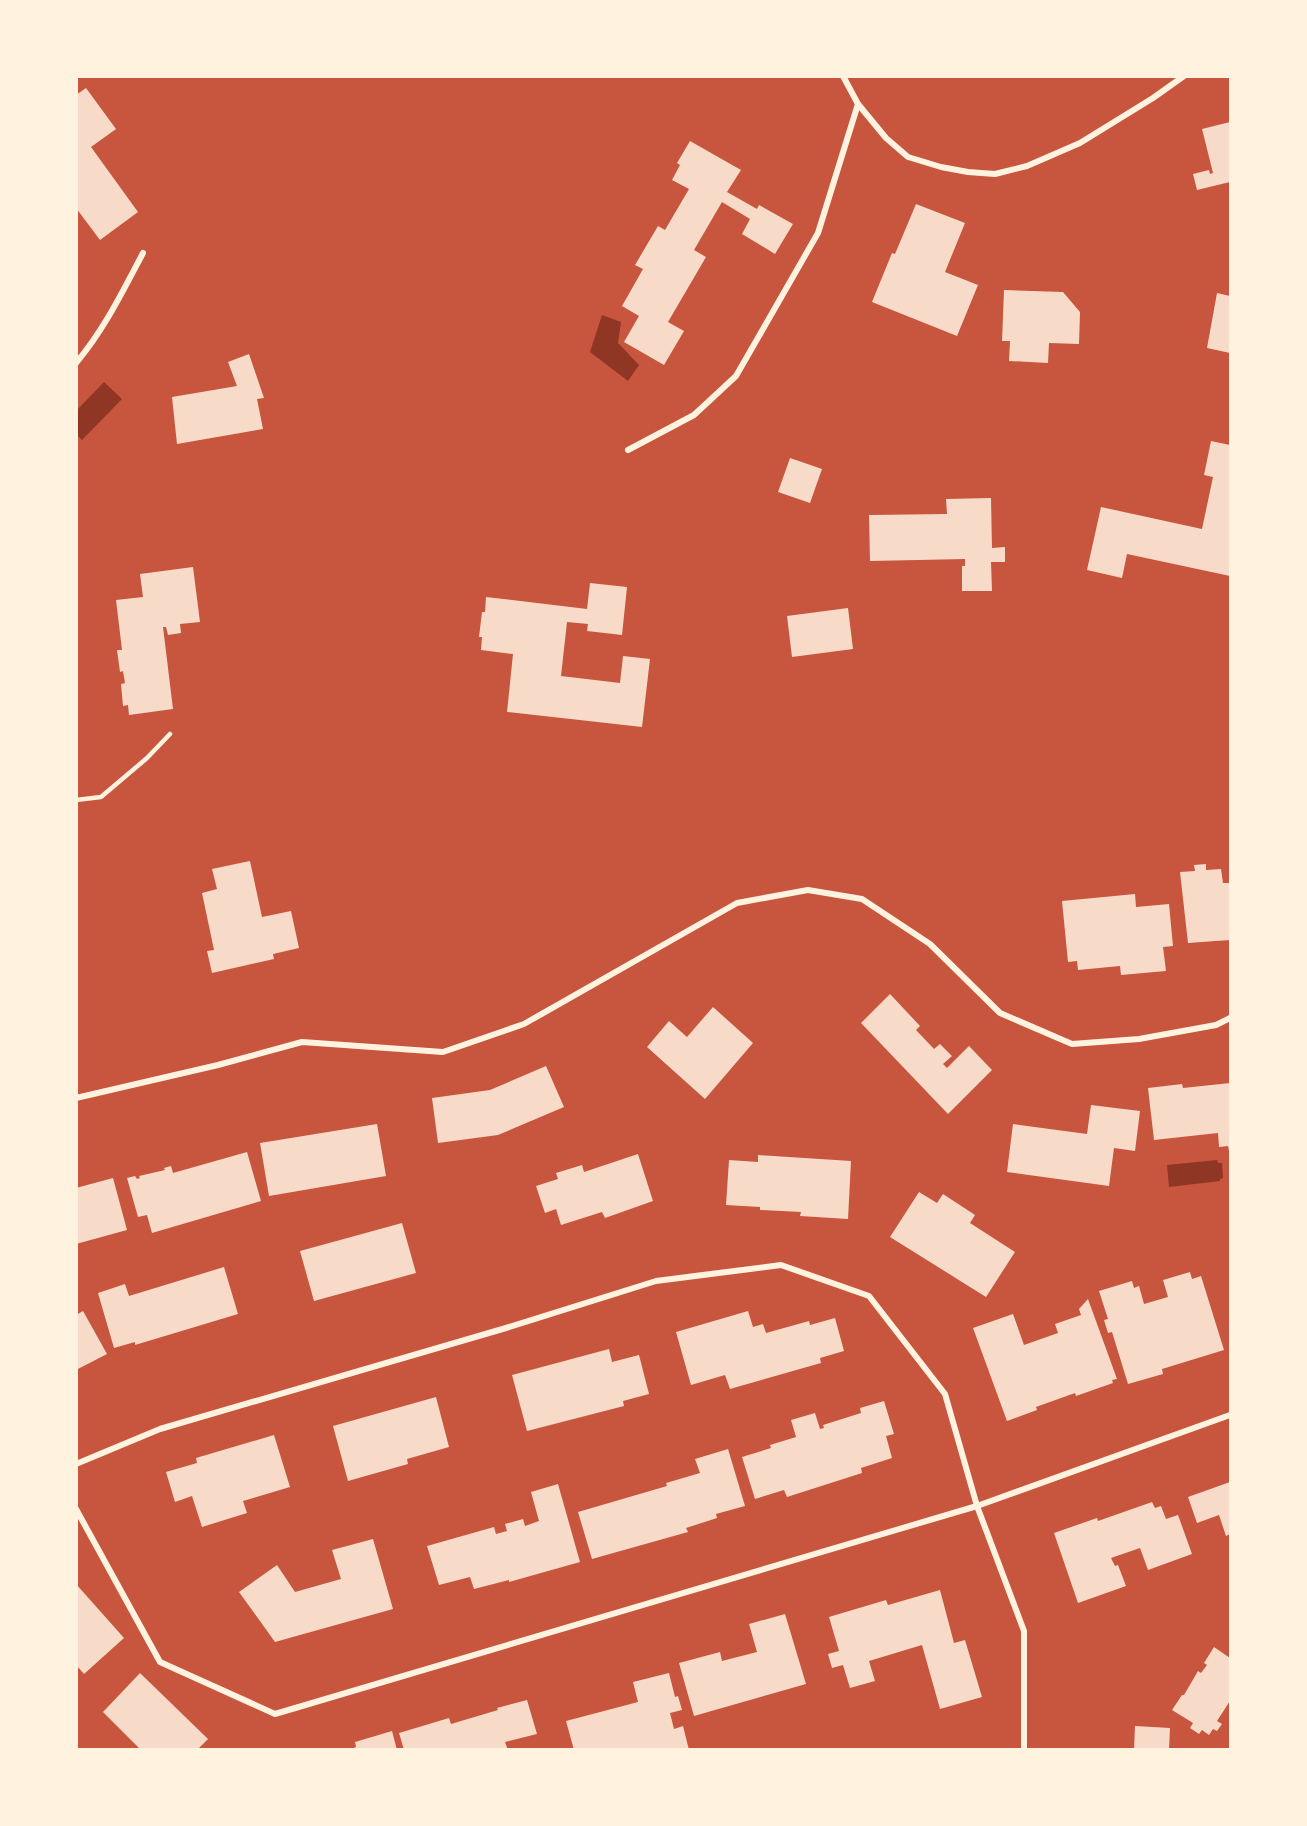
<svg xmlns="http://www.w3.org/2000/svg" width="1307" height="1826" viewBox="0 0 1307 1826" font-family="Karla,sans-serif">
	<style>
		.water { fill: #8f3625 }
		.building { fill: #f7dbc8 }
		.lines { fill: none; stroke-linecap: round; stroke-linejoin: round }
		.service { stroke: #fff3e0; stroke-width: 4.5 }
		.minor { stroke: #fff3e0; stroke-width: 6 }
	</style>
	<rect width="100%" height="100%" fill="#c8553d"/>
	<g class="water">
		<path d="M602,315L621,322L618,343L639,365L628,381L590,352Z"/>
		<path d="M104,382L122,399L82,440L77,435V410Z"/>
		<path d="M1217,1160L1218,1163H1222L1223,1178L1220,1179V1181L1169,1187L1167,1165Z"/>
	</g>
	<g class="building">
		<path d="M86,88L116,129L91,147L138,212L100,240L76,208V95Z"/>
		<path d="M1230,122V182L1197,190L1193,174L1209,170L1210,174L1213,173L1202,129Z"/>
		<path d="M690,141L741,170L727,192L757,209L759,205L793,224L775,254L742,234L750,219L722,202L694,250L706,257L668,322L684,331L664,365L624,342L639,316L622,306L643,269L635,265L658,226L665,230L689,189L672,180L680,165L677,163Z"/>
		<path d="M916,204L965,223L945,272L978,285L957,336L872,302L892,253L895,254Z"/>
		<path d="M1004,290L1063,292L1080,312L1079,344L1049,343L1048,363L1009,361L1010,341H1002Z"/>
		<path d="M1217,293L1230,296V353L1207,348Z"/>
		<path d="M249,354L264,398L257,399L263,429L177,444L172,397L237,386L228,362Z"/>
		<path d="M1211,441L1230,445V576L1127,554L1122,578L1087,570L1101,507L1202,529L1213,477L1204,475Z"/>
		<path d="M790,458L822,469L810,503L778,492Z"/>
		<path d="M991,498L992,548L1005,547V562H991L992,591H962V566H965V559L870,561L869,515L947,514L946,499Z"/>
		<path d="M193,567L200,622L180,624L181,633L168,635L166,627H163L173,709L129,715L128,705L123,706L121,684L125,683L123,671L120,672L117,650H122L116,600L143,597L140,574Z"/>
		<path d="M590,583L627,587L622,635L587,631L588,624L567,622L561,676L620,683L623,656L650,659L642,727L507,712L513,654L481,650L482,637H479L482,612H485L486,597L587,609Z"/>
		<path d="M848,608L853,649L792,657L787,616Z"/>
		<path d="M250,861L262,917L291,911L299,948L273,954L274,959L212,973L207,951L214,950L202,893L217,889L212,869Z"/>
		<path d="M1206,864V870L1221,869L1223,883H1230V940L1188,943L1180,872L1195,871L1194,865Z"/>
		<path d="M1135,894L1136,907L1169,904L1173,946L1163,947L1166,971L1121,975L1120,966L1078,970L1077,961L1068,962L1062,901Z"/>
		<path d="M890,994L920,1026L916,1030L934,1049L940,1044L952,1056L943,1064L947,1068L969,1046L992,1070L948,1114L861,1023Z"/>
		<path d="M713,1007L753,1043L705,1099L647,1047L669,1021L687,1037Z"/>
		<path d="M546,1066L564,1107L498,1135L438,1143L432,1098L490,1090Z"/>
		<path d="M1230,1083V1151H1229L1228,1146L1219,1147L1218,1133L1154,1140L1148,1088L1182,1084L1183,1088Z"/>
		<path d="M1091,1105L1140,1111L1135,1151L1114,1148L1109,1186L1007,1172L1013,1124L1087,1134Z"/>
		<path d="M377,1124L386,1176L269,1196L260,1143Z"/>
		<path d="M247,1152L261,1201L152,1233L147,1215L138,1217L127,1178L135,1176L137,1179L140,1178L139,1176L165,1170L164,1168L171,1166L173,1173Z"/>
		<path d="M638,1154L653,1201L605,1218L602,1212L561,1225L556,1209L545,1213L536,1186L558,1179L556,1173L582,1165L584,1172Z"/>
		<path d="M758,1155L851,1161L848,1219L800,1216L801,1212L760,1210V1207L726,1205L729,1160L758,1162Z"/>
		<path d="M113,1178L127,1230L76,1244V1188Z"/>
		<path d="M919,1192L937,1203L943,1194L975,1215L970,1223L1015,1252L986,1297L890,1237Z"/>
		<path d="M402,1223L416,1273L314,1301L300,1251Z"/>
		<path d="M224,1267L238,1314L135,1345V1342L114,1348L98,1293L125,1284L129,1296Z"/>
		<path d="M1190,1272L1192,1279L1201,1276L1224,1350L1162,1369L1163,1374L1128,1384L1112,1332L1108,1333L1104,1320L1108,1319L1099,1291L1132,1281L1134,1288L1139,1286L1144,1304L1168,1297L1163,1280Z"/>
		<path d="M1088,1299L1117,1379L1112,1380L1113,1383L1076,1396L1075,1393L1036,1407L1037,1410L1007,1421L973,1328L1013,1314L1024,1345L1058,1333L1055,1324L1081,1315L1079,1309Z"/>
		<path d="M83,1311L107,1354L76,1370V1315Z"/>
		<path d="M748,1311L753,1327L763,1324L766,1333L809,1321L810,1325L835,1318L844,1351L820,1358L821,1363L730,1389L725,1375L691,1385L676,1332Z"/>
		<path d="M609,1349L612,1362L639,1355L649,1394L623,1401L624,1406L527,1431L512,1375Z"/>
		<path d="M436,1397L449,1447L407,1459L408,1464L348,1481L333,1426Z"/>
		<path d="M884,1401L894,1434L886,1436L892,1458L861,1468L862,1473L787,1497L784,1490L755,1499L742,1457L771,1448L770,1445L796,1437L791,1420L815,1413L820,1429L824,1428L823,1425L861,1413L860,1408Z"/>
		<path d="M274,1435L290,1487L243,1501L247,1513L202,1527L192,1496L175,1502L166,1472L197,1463L196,1458Z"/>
		<path d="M728,1449L745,1506L716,1514L717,1518L686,1528L688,1532L592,1559L578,1512L667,1486L666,1483L700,1473L695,1459Z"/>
		<path d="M1230,1482V1534L1226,1536L1219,1515L1197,1523L1188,1497Z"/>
		<path d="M558,1484L580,1562L509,1582V1580L474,1589L470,1577L439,1585L427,1546L494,1527L496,1534L507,1531L505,1524L523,1519L525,1526L539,1521L531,1492Z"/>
		<path d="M1152,1502L1155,1508L1161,1506L1166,1519L1178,1515L1192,1554L1148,1570L1140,1548L1111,1558L1115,1566L1118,1565L1126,1586L1078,1603L1054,1533L1097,1518L1098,1521Z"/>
		<path d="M373,1539L393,1609L275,1642L239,1592L277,1565L295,1592L341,1579L332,1550Z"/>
		<path d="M76,1584L124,1638L84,1674L76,1665Z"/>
		<path d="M940,1590L954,1643L965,1640L982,1697L940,1709L922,1645L869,1661L875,1681L850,1688L843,1665L832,1668L828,1654L839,1651L829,1617L886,1600L888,1605Z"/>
		<path d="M785,1614L806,1684L694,1716L679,1663L720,1652L722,1661L757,1652L749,1624Z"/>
		<path d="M1214,1647L1230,1658V1701L1217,1721L1222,1724L1217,1731L1213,1729L1209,1735L1202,1730L1199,1734L1190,1728L1193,1723L1172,1710L1182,1695H1184L1198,1671L1201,1673L1207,1665L1204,1663Z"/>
		<path d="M140,1673L208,1739L197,1750H141L103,1712Z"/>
		<path d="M669,1673L675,1697L678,1696L682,1710L670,1713L674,1729L683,1726L689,1750H574L566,1721L638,1702L633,1682Z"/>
		<path d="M527,1700L537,1734L505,1742L508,1750H404L399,1733L449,1718L451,1724L498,1710L497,1708Z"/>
		<path d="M1135,1726L1170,1728L1169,1750H1134Z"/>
		<path d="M392,1731L397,1750H348L356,1747L355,1742Z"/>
	</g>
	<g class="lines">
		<path class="service" d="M76,800L101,797L147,758L170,734"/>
		<g class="minor">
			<path d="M843,76L858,104L886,138L908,157L941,167L968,172L995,174L1027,166L1080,143L1153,98L1184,76"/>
			<path d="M76,363C104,330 123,291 143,253"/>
			<path d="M628,450L694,415L736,376L818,233L858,104"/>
			<path d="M76,1098L218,1065L302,1042L443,1052L524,1024L737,903L808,890L862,899L930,944L1000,1013L1072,1044L1139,1039L1216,1025L1230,1018"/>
			<path d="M76,1464L160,1429L506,1328L656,1281L781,1265L869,1296L945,1394L977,1506L1024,1631V1750"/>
			<path d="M76,1509L160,1662L275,1714L977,1506L1230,1415"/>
		</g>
	</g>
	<rect width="1307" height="1826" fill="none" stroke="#fff3e0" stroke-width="156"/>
</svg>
